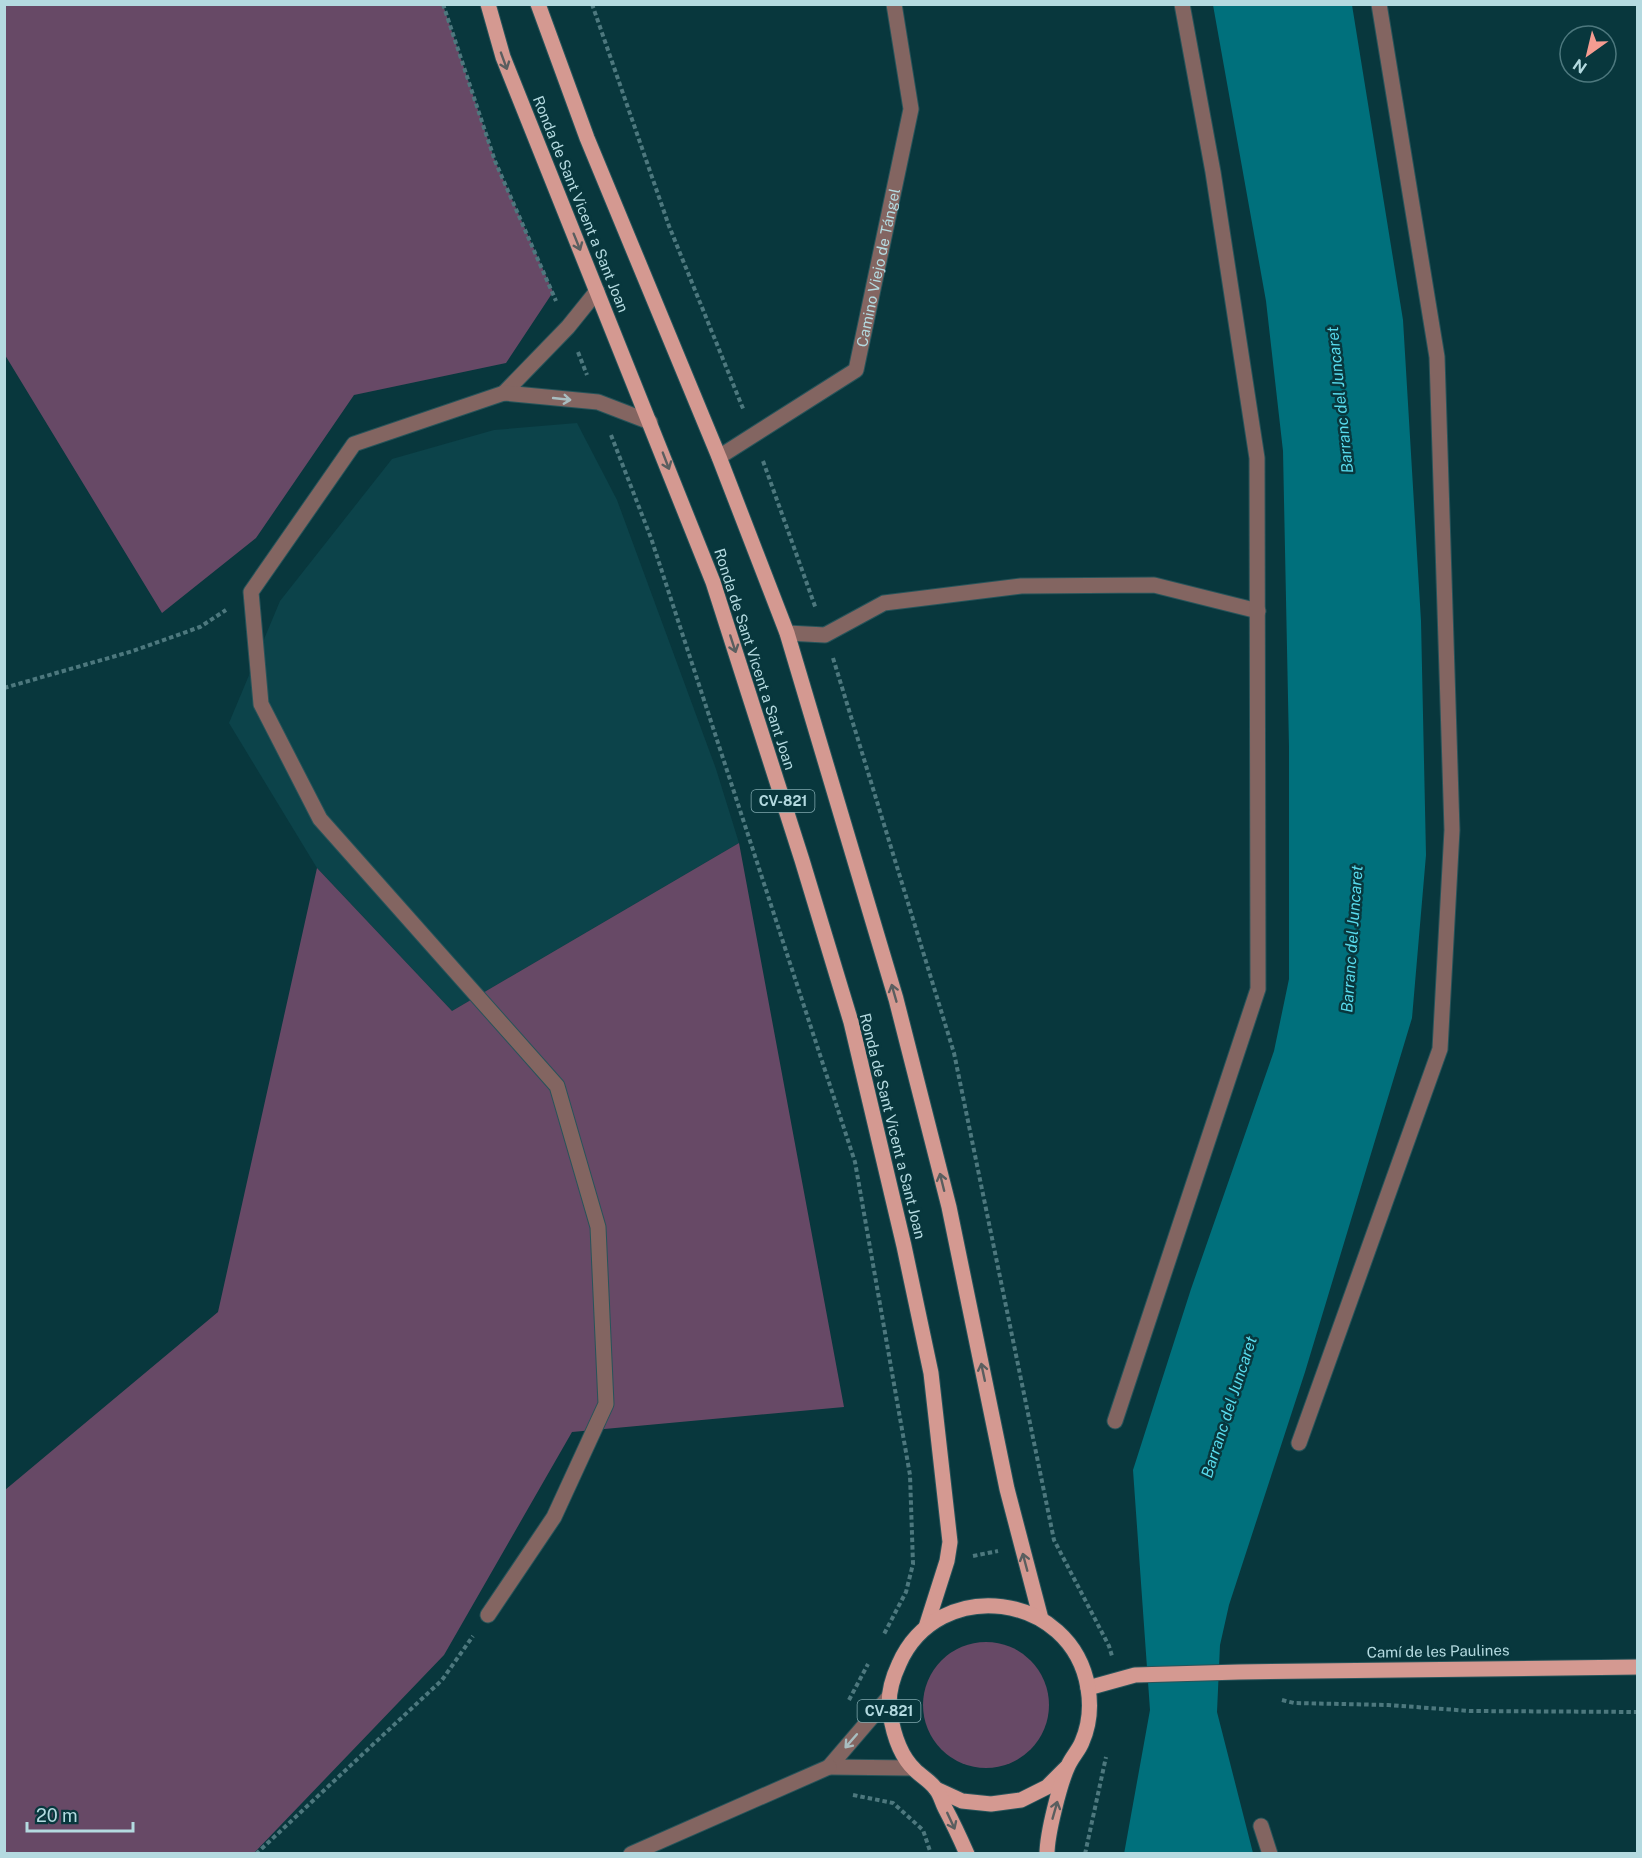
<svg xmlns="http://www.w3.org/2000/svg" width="1642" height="1858" viewBox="0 0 1642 1858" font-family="'Public Sans',sans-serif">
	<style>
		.built { fill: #0c434a }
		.green { fill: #674966 }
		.water { fill: #00707c }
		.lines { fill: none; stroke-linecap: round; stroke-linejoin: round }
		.minor-casing { stroke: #27545a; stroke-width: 17 }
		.major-casing { stroke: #27545a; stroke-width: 17 }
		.path { stroke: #4d787e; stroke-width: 4; stroke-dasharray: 4.5 3; stroke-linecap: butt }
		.minor { stroke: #836561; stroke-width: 15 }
		.major { stroke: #d49991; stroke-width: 15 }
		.oneway { stroke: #5a5e5f }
		.oneway2 { stroke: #a8bdc0 }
		.labels { text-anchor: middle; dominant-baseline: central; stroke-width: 5; stroke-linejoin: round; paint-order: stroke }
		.shield { fill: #08373d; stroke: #80a9af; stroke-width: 1.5 }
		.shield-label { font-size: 14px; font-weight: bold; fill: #b4dae0 }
		.street-label { font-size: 15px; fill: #b4dae0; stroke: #08373d }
		.water-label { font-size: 16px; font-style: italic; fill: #58dbed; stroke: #08373d }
	</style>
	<rect width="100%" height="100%" fill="#08373d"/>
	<path class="built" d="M577,423L617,500L716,769L739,843L452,1011L317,868L229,723L280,601L392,459L494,430Z"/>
	<g class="green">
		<path d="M5,4L443,5L495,161L553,292L506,363L354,395L256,538L162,613L5,355Z"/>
		<path d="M739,843L844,1407L572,1432L444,1655L254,1853L5,1854V1490L218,1312L317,868L452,1011Z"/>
		<circle cx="986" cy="1705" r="63"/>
	</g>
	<path class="water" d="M1213,5H1352L1403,320L1421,621L1426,855L1412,1018L1305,1372L1229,1605L1220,1645L1217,1712L1253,1853L1124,1854L1150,1710L1133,1470L1191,1289L1274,1051L1289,979V747L1283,451L1266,301Z"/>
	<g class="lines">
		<defs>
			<g id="minor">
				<path d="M504,393L568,327L597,291"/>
				<path id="s1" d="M719,457L856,370L911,109L894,4"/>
				<path d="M787,633L825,635L884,603L1021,586L1154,585L1258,611"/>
				<path d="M1115,1421L1258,989L1257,458L1213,172L1182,4"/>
				<path d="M1299,1443L1440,1049L1452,830L1437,357L1379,4"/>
				<path d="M488,1615L554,1517L606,1404L598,1227L557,1086L320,819L261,704L251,592L354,444L504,393L598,402L650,422"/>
				<path d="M889,1697L829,1767L912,1768"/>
				<path d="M1261,1826L1270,1854"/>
				<path d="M631,1854L829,1767"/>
			</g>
			<g id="major">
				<path d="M488,4L503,57L713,582L802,860L851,1022L904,1246L931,1373L950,1542L947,1561L926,1627"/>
				<path d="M538,4L587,138L719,457L787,633L896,999L949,1207L1007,1489L1041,1619"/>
				<path d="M1088,1688L1135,1675L1239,1672L1638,1667"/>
				<path d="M936,1789L962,1801L991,1804L1021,1800L1047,1787L1066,1768"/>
				<path d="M967,1854C960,1838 953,1823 945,1808C942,1802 940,1793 935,1788C930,1781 921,1776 915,1770C900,1756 893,1732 890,1713C887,1696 892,1679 899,1664C938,1575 1072,1592 1088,1688C1091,1706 1089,1726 1082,1742C1079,1750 1072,1757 1068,1766C1060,1783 1047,1834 1047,1854"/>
			</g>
		</defs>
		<use href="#minor" class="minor-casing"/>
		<use href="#major" class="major-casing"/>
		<g class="path">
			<path d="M443,4L495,161L556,301"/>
			<path d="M592,4L669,226L744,411"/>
			<path d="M578,352L587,375"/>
			<path d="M611,435L651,538L855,1162L910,1475L913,1564L906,1592L883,1636"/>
			<path d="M763,461L816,609"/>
			<path d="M833,658L954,1053L1054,1540L1109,1646L1112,1656"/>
			<path d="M4,688L133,651L200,627L226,610"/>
			<path d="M973,1556L998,1551"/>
			<path d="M849,1700L868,1664"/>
			<path d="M1282,1700L1294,1703L1388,1705L1470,1711L1638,1712"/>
			<path d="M853,1795L893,1803L923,1830L931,1854"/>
			<path d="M256,1854L442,1680L473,1636"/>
			<path d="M1085,1854L1106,1757"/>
		</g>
		<use href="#minor" class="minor"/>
		<use href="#major" class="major"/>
	</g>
	<defs><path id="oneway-shaft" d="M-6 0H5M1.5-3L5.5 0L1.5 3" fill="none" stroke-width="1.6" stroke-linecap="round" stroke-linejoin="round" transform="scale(1.5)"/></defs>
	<g class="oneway">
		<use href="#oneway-shaft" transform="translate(504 61) rotate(70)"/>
		<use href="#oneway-shaft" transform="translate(577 242) rotate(68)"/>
		<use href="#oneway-shaft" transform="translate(666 461) rotate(69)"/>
		<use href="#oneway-shaft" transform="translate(733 644) rotate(72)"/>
		<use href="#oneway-shaft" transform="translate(894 993) rotate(-106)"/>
		<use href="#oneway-shaft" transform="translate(942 1182) rotate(-104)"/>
		<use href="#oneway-shaft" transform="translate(983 1372) rotate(-102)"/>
		<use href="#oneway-shaft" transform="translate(1025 1562) rotate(-105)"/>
		<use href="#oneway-shaft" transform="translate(1055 1810) rotate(-74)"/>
		<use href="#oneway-shaft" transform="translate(951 1821) rotate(65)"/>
	</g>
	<g class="oneway2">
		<use href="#oneway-shaft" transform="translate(562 399) rotate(6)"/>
		<use href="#oneway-shaft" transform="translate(851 1741) rotate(131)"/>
	</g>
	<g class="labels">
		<g class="shield">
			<rect x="751.5" y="790" width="63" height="22" rx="4.5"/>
			<rect x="857.5" y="1700" width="63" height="22" rx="4.5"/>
		</g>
		<g class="shield-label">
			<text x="783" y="801">CV-821</text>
			<text x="889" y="1711">CV-821</text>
		</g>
		<g class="street-label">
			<text transform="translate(581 204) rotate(68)">Ronda de Sant Vicent a Sant Joan</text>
			<text stroke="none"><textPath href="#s1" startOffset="267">Camino Viejo de Tángel</textPath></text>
			<text transform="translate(755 659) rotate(72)">Ronda de Sant Vicent a Sant Joan</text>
			<text transform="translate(893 1126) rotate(76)">Ronda de Sant Vicent a Sant Joan</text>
			<text transform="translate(1438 1651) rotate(-1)">Camí de les Paulines</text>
		</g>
		<g class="water-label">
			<text transform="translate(1340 400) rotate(-96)">Barranc del Juncaret</text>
			<text transform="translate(1352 939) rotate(-86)">Barranc del Juncaret</text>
			<text transform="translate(1229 1407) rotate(-72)">Barranc del Juncaret</text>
		</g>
	</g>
	<rect width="1642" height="1858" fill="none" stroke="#b4dae0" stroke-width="12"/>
	<g transform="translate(1588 54) rotate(214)"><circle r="28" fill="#08373d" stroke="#4d787e" stroke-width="1.5"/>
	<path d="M0-4.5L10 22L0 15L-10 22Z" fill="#f59c91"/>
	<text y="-9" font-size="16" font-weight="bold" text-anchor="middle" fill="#b4dae0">N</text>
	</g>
	<path d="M27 1822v9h106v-9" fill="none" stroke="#b4dae0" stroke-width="3"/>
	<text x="36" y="1822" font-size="18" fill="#b4dae0" stroke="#08373d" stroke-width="4.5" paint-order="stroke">20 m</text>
</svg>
